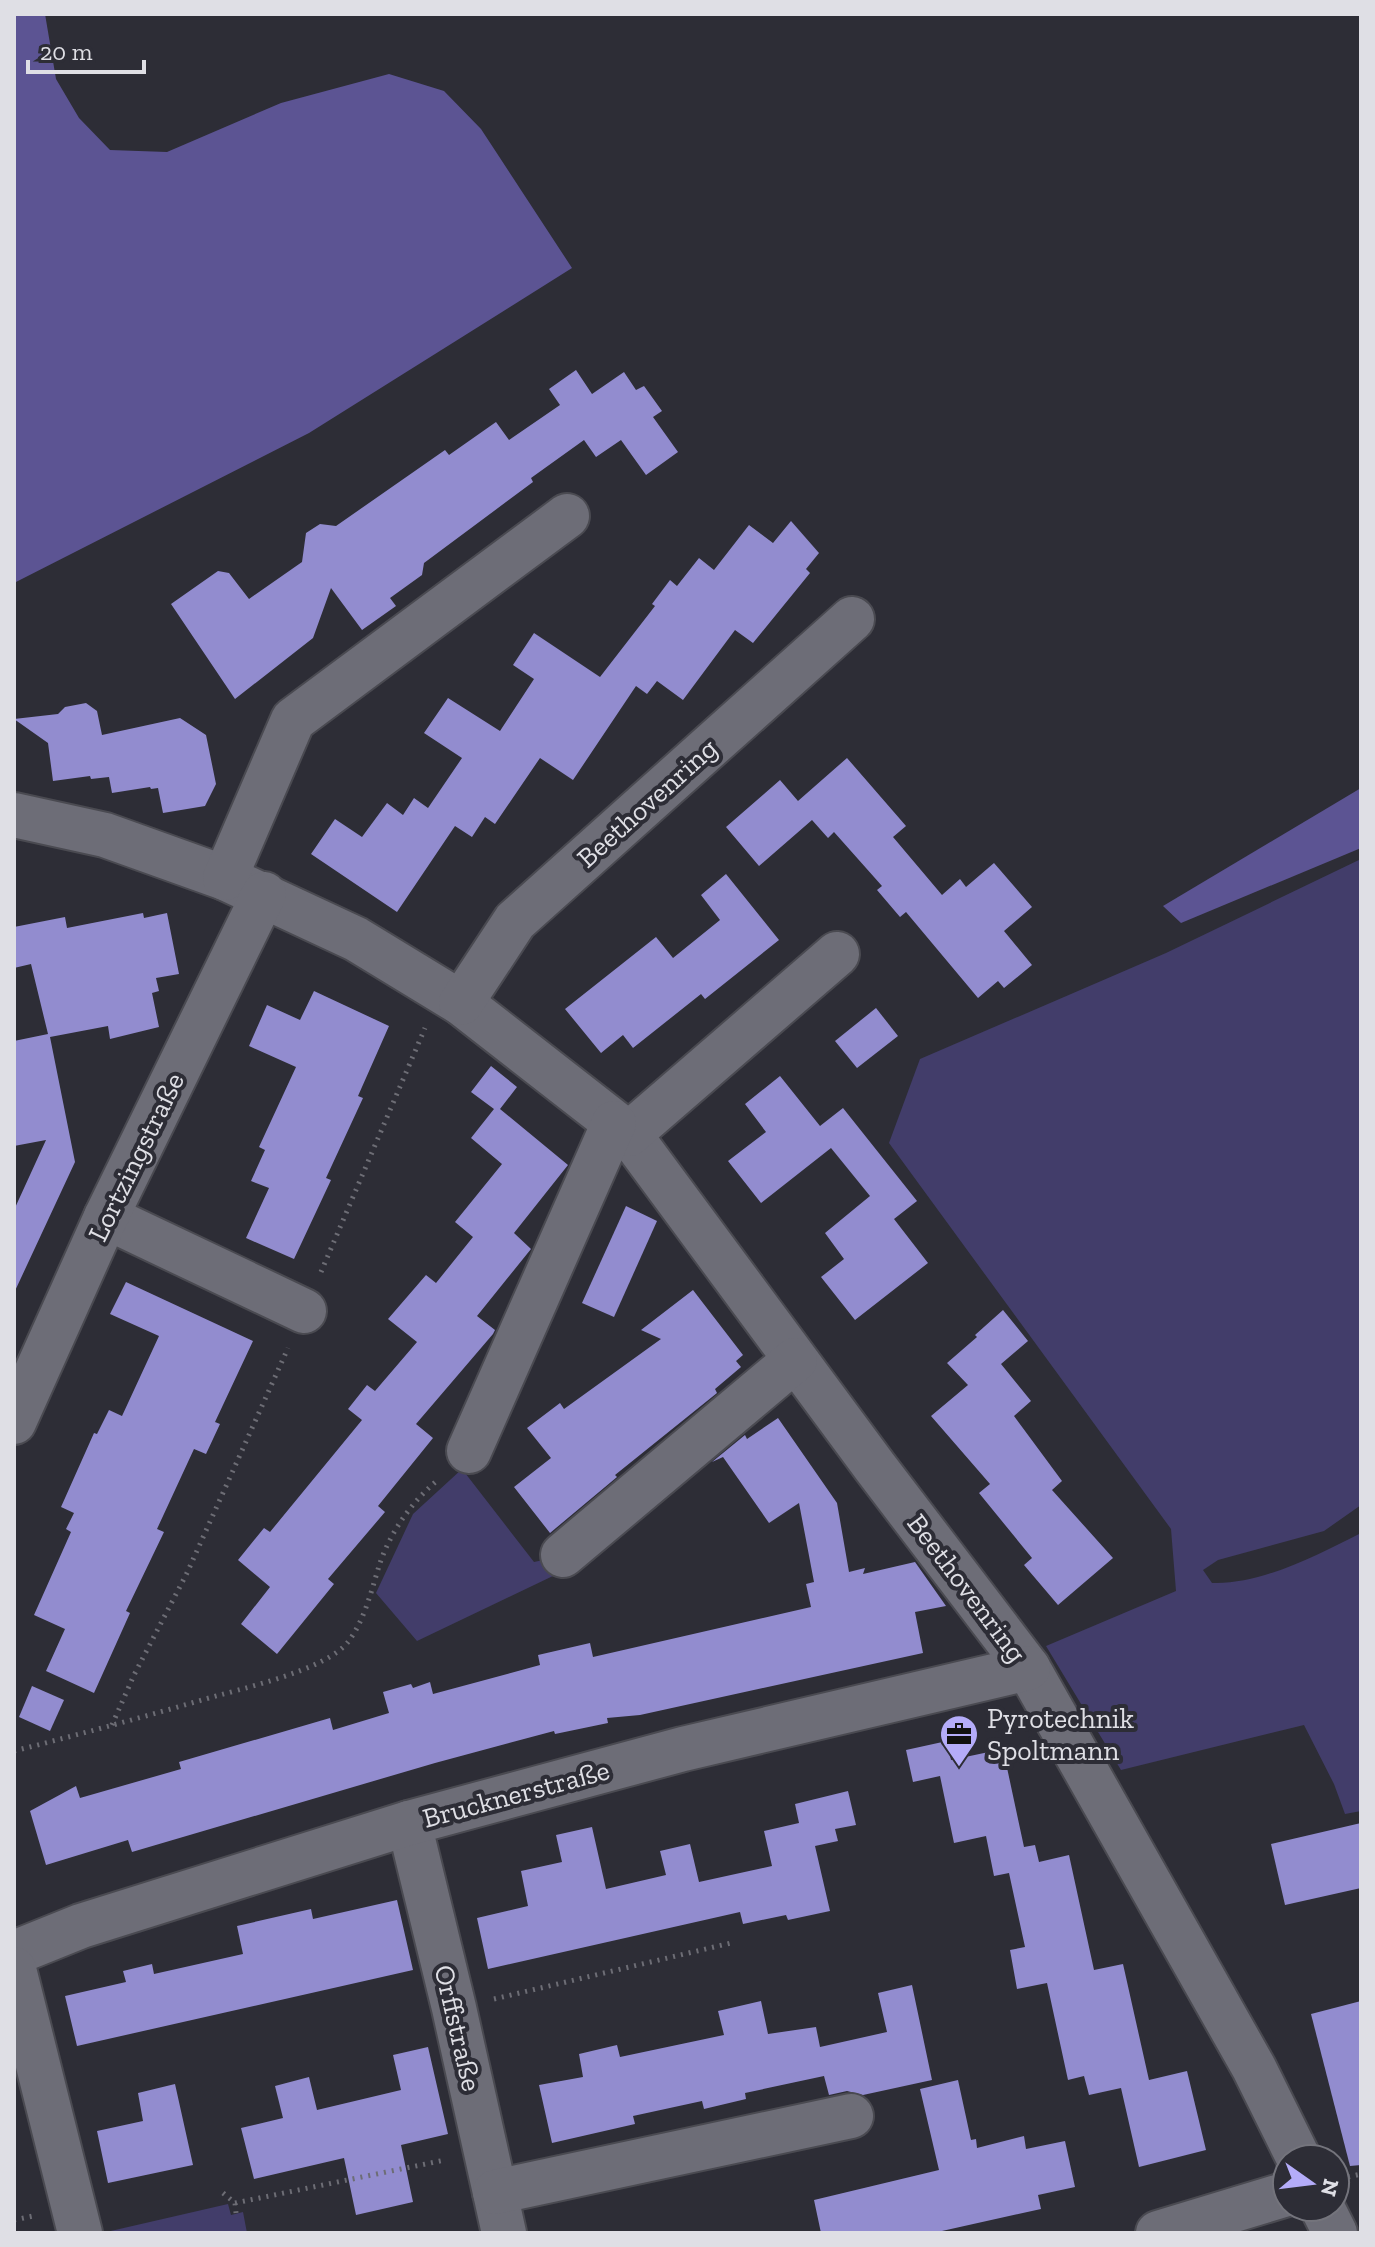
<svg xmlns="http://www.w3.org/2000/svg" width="1375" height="2247" viewBox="0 0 1375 2247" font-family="'Zilla Slab',serif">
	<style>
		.green { fill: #423d6a }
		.forest { fill: #5c5493 }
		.building { fill: #928ccf }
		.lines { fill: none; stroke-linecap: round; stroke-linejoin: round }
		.minor-casing { stroke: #4a4a51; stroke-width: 48 }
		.path { stroke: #6d6d75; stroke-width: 5; stroke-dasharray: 2 6; stroke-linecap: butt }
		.minor { stroke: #6d6d77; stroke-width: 44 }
		.labels { text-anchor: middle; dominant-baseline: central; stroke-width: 8; stroke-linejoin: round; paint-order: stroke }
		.street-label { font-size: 28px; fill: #dfdfe5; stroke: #2d2d36 }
		.poi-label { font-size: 28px; fill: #dfdfe5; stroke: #2d2d36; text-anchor: start }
	</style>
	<rect width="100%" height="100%" fill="#2d2d36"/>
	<g class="green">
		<path d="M1361,859V1505L1324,1531L1218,1560L1203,1570L1212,1583C1260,1585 1318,1555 1361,1533V1811L1345,1814L1334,1784L1304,1725L1121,1770L1046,1646L1176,1591L1171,1529L889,1143L920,1059L1166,953Z"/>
		<path d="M462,1469L534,1562L548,1559L555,1575L417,1641L376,1593L413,1514Z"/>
		<path d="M228,2204L231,2215L243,2212L247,2233H102Z"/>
	</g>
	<g class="forest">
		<path d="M14,14H45L56,79L79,118L110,150L167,152L281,103L389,74L444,91L481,129L572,268L309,433L14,583Z"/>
		<path d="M1361,788V848L1181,923L1163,906Z"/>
	</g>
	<g class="building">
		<path d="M576,370L592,394L624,372L636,390L644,386L662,411L653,417L678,452L646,475L621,440L596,457L584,440L531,478L533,482L424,563L422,575L390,598L396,606L362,630L331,588L313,638L235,699L171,604L218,571L229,573L249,599L302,562L306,533L320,524L336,526L445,450L449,455L496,422L509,440L560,405L549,389Z"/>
		<path d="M791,521L819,553L806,569L810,573L753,643L735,630L683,700L657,681L647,694L636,686L573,780L540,758L495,824L485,817L472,837L455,826L397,912L311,854L335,819L362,837L387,803L403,815L414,798L428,808L462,758L424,733L448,698L500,731L534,679L513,665L534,633L600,677L655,606L652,604L670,580L677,586L699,558L714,570L749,525L773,543Z"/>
		<path d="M86,703L97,711L102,735L180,718L206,735L216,784L205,806L163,813L158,788L151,789L150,787L112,793L109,777L91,779L90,776L53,781L48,743L14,719L58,714L65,707Z"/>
		<path d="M847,758L906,826L893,837L942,895L960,879L966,887L994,863L1032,907L1004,931L1032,965L1004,988L998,981L978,998L906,912L900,917L877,890L882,886L834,832L828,838L812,820L759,866L726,827L780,780L798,801Z"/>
		<path d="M726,874L779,940L705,999L701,994L633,1048L623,1035L601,1053L565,1009L656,937L673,958L720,920L701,895Z"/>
		<path d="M143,913L144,918L167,913L179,974L156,978L159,991L152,993L159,1027L110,1039L108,1026L50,1037L75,1162L14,1293V1210L46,1140L14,1146V1041L48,1034L31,964L14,968V927L65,917L67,928Z"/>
		<path d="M314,991L389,1026L358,1096L363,1098L326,1178L331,1180L294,1259L246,1238L269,1188L251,1181L265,1150L259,1147L296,1067L249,1046L267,1005L300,1020Z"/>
		<path d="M876,1008L898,1036L857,1068L835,1041Z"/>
		<path d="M491,1066L517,1087L500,1109L568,1165L514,1233L531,1249L477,1316L495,1330L493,1334L416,1424L433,1438L378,1506L385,1512L328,1579L334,1584L277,1654L241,1624L270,1587L238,1560L264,1528L270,1532L362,1420L348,1409L367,1385L375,1391L417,1342L388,1319L426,1275L436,1283L473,1237L455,1222L502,1164L471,1138L494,1109L471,1092Z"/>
		<path d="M780,1076L820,1126L843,1108L917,1201L894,1219L928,1263L855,1320L821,1277L844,1259L825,1233L870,1196L831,1148L761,1203L728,1161L766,1132L745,1104Z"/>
		<path d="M626,1206L657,1221L614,1317L582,1303Z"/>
		<path d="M126,1282L253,1341L215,1422L220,1424L206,1454L194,1449L157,1529L164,1532L126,1611L130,1613L94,1693L46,1671L65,1629L34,1615L71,1532L66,1529L74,1513L61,1507L94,1433L97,1434L109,1410L122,1416L159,1336L110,1314Z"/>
		<path d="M693,1290L743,1355L736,1361L741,1367L715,1389L717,1393L615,1475L617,1477L550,1533L514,1487L551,1458L527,1428L560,1403L564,1409L661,1339L641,1330Z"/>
		<path d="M1003,1310L1028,1341L1001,1364L1031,1401L1014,1416L1062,1481L1052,1490L1113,1558L1058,1605L1024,1565L1032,1558L979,1493L990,1484L931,1416L968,1385L947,1363L977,1337L975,1335Z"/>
		<path d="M778,1418L837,1503L849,1572L865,1568L863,1574L915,1562L946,1606L915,1612L923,1653L640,1715L607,1718L608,1723L555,1734L554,1731L435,1763L132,1852L128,1840L46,1865L30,1811L76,1786L80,1798L181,1769L179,1762L330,1718L333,1730L389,1713L383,1692L411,1684L413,1688L430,1682L433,1694L540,1665L538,1655L590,1643L593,1657L811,1607L806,1584L814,1582L799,1503L769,1523L723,1457L712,1462L745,1435L747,1439Z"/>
		<path d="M32,1686L64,1700L50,1731L19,1717Z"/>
		<path d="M947,1741L951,1760L1003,1749L1024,1847L1035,1845L1039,1862L1069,1855L1094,1970L1123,1964L1149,2080L1187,2071L1206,2150L1139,2167L1121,2088L1089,2095L1084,2076L1068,2080L1047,1983L1017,1989L1010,1950L1025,1947L1009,1873L994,1876L986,1836L954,1843L940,1776L913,1782L906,1750Z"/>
		<path d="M848,1791L856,1825L835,1829L838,1841L815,1846L830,1911L788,1920L786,1915L743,1924L740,1912L488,1969L477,1918L528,1906L521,1871L562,1862L556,1835L592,1827L606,1889L666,1875L660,1851L690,1844L699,1882L772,1866L764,1831L799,1823L795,1804Z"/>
		<path d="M1361,1823V1888L1285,1905L1271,1844Z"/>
		<path d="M397,1900L413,1970L77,2046L65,1996L126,1982L123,1971L152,1964L154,1974L243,1954L237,1926L311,1909L313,1919Z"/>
		<path d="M912,1985L932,2080L863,2095L847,2091L829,2095L824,2076L745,2093L746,2099L704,2109L702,2101L633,2116L635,2124L552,2143L539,2085L583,2077L579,2054L617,2045L620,2057L724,2035L718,2011L761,2001L768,2034L816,2027L820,2047L887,2032L878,1993Z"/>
		<path d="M1361,2001V2165L1350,2166L1311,2014Z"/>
		<path d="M428,2047L448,2134L401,2145L413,2202L356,2215L344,2158L254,2179L241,2128L283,2118L275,2086L309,2077L317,2110L401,2090L393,2055Z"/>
		<path d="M958,2080L971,2140L976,2139L977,2148L1024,2136L1026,2149L1065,2141L1075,2187L1038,2195L1041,2209L933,2233H821L814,2200L939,2170L920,2089Z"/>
		<path d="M175,2084L193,2165L108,2183L97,2131L143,2121L138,2093Z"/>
	</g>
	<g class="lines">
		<defs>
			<g id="minor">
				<path d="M14,815L105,835L225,878L356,939L461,1003L629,1134L875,1467L1028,1668L1254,2068L1299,2159"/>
				<path d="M225,878L293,720L567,516"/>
				<path d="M461,1003L515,921L852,619"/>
				<path d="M629,1134L837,954"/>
				<path d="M106,1217L304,1311"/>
				<path d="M14,1422L106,1217L264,894"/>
				<path d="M469,1451L614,1123"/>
				<path d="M563,1555L795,1360"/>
				<path d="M409,1823L454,2008L504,2233"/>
				<path d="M14,1953L81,1926L409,1823L683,1749L1028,1668"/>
				<path d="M14,1969L80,2233"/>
				<path d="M495,2192L851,2116"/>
				<path d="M1322,2207L1335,2233"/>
				<path d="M1158,2233L1287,2194"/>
			</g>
		</defs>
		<use href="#minor" class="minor-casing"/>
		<g class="path">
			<path d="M321,1272L425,1028"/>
			<path d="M112,1725L134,1675L187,1573L288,1348"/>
			<path d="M14,1751C77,1735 140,1718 202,1700C239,1689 325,1671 348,1642C365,1620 372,1588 380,1563C391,1531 413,1500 439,1479"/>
			<path d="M494,1999L731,1943"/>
			<path d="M1348,2177L1361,2174"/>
			<path d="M223,2193L235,2203L236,2213"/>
			<path d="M235,2203L445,2160"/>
			<path d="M14,2220L33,2216"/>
		</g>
		<use href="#minor" class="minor"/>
	</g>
	<defs>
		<symbol id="office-pin" viewBox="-11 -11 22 30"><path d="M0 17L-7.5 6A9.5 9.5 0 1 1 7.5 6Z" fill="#b4acf9" stroke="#2d2d36"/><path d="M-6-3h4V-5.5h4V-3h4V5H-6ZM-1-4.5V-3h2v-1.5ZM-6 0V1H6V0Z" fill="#111"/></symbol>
	</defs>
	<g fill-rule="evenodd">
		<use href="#office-pin" x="937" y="1712" width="44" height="60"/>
	</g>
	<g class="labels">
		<g class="street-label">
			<text transform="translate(647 803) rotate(-42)">Beethovenring</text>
			<text transform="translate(136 1157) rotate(-64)">Lortzingstraße</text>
			<text transform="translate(967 1588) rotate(53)">Beethovenring</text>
			<text transform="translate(516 1794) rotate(-15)">Brucknerstraße</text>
			<text transform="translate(458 2028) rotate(77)">Orffstraße</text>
		</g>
		<g class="poi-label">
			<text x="987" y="1718">Pyrotechnik<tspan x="987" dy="32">Spoltmann</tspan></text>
		</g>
	</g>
	<rect width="1375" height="2247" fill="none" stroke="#dfdfe5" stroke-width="32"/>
	<g transform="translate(1311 2183) rotate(104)"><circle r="38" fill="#2d2d36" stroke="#74747c" stroke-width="2"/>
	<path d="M0-6L14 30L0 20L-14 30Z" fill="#b4acf9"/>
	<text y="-12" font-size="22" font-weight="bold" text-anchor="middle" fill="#dfdfe5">N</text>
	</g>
	<path d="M28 60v12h116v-12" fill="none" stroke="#dfdfe5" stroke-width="4"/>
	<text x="40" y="60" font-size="24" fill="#dfdfe5" stroke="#2d2d36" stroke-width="6" paint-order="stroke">20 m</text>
</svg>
